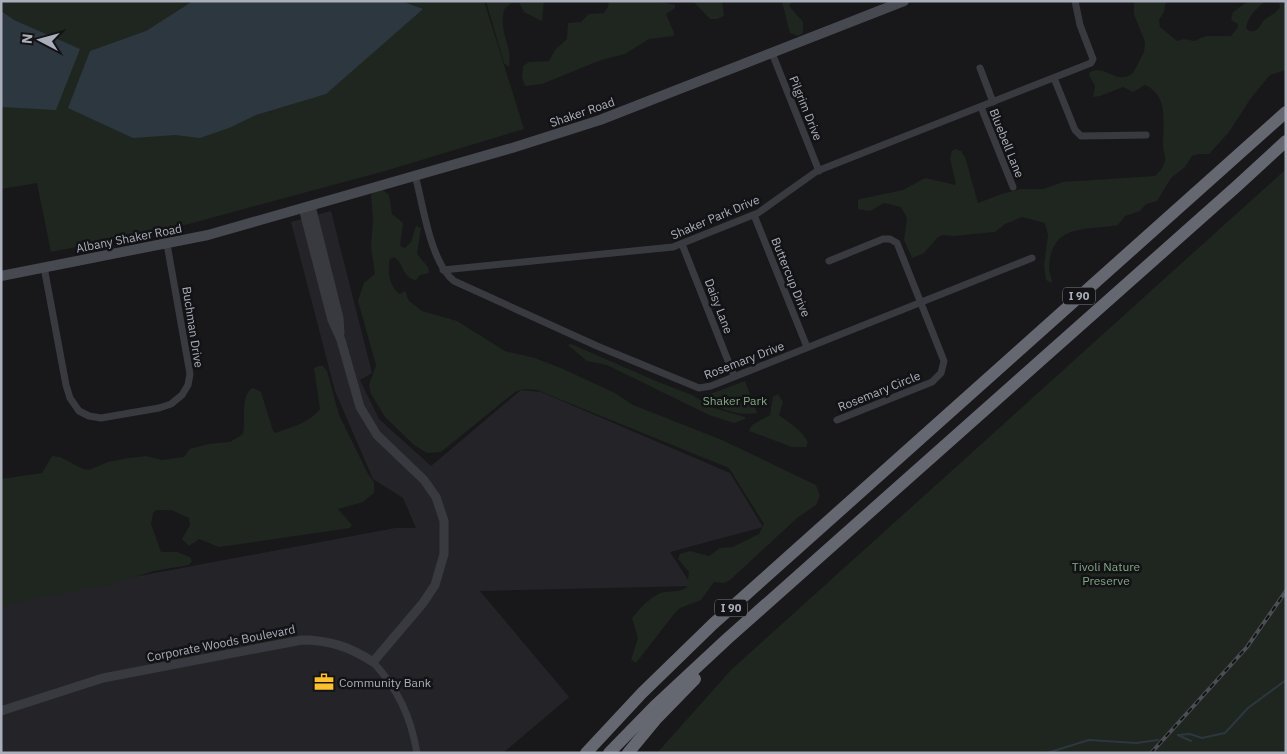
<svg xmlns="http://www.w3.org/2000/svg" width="1287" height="754" viewBox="0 0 1287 754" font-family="'IBM Plex Sans',sans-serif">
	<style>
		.built { fill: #242428 }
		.green { fill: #1e261f }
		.water { fill: #2d3740 }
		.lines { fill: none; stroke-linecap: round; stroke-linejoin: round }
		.stream { stroke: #2d3740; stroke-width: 2 }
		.minor { stroke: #393a40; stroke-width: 7 }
		.tertiary { stroke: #393a40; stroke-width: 9 }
		.secondary { stroke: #474950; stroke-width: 10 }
		.motorway { stroke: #656871; stroke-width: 12 }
		.rail-casing { stroke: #4c4e55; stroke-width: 4 }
		.rail { stroke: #131316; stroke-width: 2; stroke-dasharray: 5.5; stroke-linecap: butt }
		.labels { text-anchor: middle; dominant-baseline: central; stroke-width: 5; stroke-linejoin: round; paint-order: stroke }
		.shield { fill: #131316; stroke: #7d808a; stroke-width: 1 }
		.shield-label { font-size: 11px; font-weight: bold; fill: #aaafbb }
		.street-label { font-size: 12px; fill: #aaafbb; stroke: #131316 }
		.park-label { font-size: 12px; fill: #80a784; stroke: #131316 }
		.poi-label { font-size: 12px; fill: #aaafbb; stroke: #131316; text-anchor: start }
	</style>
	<rect width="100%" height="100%" fill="#18181b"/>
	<path class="built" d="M331,211L372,373L360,380L379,419L431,466L521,390L541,392L730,473L763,527L670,552L692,586L480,591L569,697L503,753H1V602L395,528H416L403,498L373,479L335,391L291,222Z"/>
	<g class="green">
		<path d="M1,1H484L524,129L385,171L185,225L51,252L37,183L1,189Z"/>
		<path d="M486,1H544L542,21L524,12L519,3H512L505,8C497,31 513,45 509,67L504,63Z"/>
		<path d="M609,1H660L675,5V8L666,14L674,33L673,36L649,39L625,54L601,60L542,84L525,86L522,77L523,66L529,62L549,61L555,50L567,39L568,23L581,22L589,14L604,13L608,7Z"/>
		<path d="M693,1H722L724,16L717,19H710Z"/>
		<path d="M782,1H792L789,6L803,22V33L798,36L790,33Z"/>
		<path d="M1134,1H1166L1164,12L1159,20L1160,27L1177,41L1184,39L1194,41L1206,36H1231L1238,27V24L1231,20L1233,12L1248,1H1265C1255,11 1249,14 1246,28L1249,31C1261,33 1259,22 1267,18C1273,14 1276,13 1280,7L1279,1H1286V70L1270,75L1251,98L1229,132L1209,154H1198L1192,156L1185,167L1171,178L1157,201L1146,204L1140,211L1125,216L1118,225C1084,231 1051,223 1049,268C1049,274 1052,277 1052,283L1046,280L1044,265L1048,235L1045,223L1022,217L1005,224L995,232L954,236L943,235L938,237L924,253L912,258L904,240L907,218L901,207L884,203L870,211L858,209V201L860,199L903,190L925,178L956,185L950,158L952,151L956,149L961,151L965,157L978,203L1002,194L1021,189H1043L1063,182L1155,176C1158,173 1163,168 1164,164C1167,157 1163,152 1163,145C1163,125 1169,95 1145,85L1133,92L1123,87L1100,96L1093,97L1095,86L1089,75L1090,72C1106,64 1117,86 1133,73L1144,52L1145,42L1134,14Z"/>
		<path d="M1286,169V753H657L731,670Z"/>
		<path d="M383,190L389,195L392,214L403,223L400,246L405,248L411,242L416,226L421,228L417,254L428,267L429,273L420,275L416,280C402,278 404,263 394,257L390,259C387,270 389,287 400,294L405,291L409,301L422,311L457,321L505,351L535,358L563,369L615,393L633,405L722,440L816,485L820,496L816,505L797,518L730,580L724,583L714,582L701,600L680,608L674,614L636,663L631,660L638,638L632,618C639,609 653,594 665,592C673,591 681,592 687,587L689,572L678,559L680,554L690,551L709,556L720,548L733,547L759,534L764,524L729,468L537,390L523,389L515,392L441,452L427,453L414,445L385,417L371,394L369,385L376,365L358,301L364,283L375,274L371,247L373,219L371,195L373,193Z"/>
		<path d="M571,344L656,381L692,395L714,408L745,417V419L734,423L709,415L607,365L587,361L568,345Z"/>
		<path d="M319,366H323L327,371L339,415L368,474L374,482V493L363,502L338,509L352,525L350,528L219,547L199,539L189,546L182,539L190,525L189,518L171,510H156L153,513L151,524L161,552H177L190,557L192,561L189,565L154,571L106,586L40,597L1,607V479L42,473L52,456L60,457L83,469L89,470L108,462L129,458L146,456L162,460L184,457L190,449L208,444L230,442L243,434C246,422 240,394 253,388L261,392L273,431L276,433C293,426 308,424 320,409L314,368Z"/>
		<path d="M745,381L757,413C735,416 720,409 702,397Z"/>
		<path d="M778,394L783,402L779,415C789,423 801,429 808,442L806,447H792L749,431L752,425L770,415L773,397Z"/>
	</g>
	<g class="water">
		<path d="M193,1H401L423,9L326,94L256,115L229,128L200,138L175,135L133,138L68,108L90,51L146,31Z"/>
		<path d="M1,11L14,20L80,49L56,110L1,107Z"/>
	</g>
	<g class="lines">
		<g class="stream">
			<path d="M1178,735L1190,734L1202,738L1225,733L1248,708L1286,680"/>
			<path d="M1178,735L1191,741"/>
			<path d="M1047,753L1089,740L1136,743L1158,740"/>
		</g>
		<g class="minor">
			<path d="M772,53L819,171"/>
			<path d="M980,68L993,102"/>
			<path d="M1054,78L1075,130L1081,136L1146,135"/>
			<path d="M981,107L1013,187"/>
			<path d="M415,175C423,204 430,262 454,281L597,346L699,388L711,386L1032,258"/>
			<path d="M754,215L807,347"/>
			<path d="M682,244L734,376"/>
			<path d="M829,261L883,239H890L897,243L944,361L941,373L932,382L837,420"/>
			<path d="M44,267L66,385L70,398L79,411L89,416L101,418L159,408L171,404L182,395L188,385L190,374L167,244"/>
			<path d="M443,270L673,247L758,213L817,171L1091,63L1093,59L1080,25L1075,1"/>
			<path d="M373,662C398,689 411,717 417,753"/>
		</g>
		<g class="tertiary">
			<path d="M311,206L339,318L340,333"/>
			<path d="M1,711L103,678L302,640C330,640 350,647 373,662L423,603L435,585L444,554V521L436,497L424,480L377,435L360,407L341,340L332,320L303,208"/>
		</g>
		<path class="secondary" d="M1,276L208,235L512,148L600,120L904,1"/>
		<g class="motorway">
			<path d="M586,753L642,693L713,624L1286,112"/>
			<path d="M609,753L655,706L727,639L1237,186L1286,141"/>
			<path d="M628,753L657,718L695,679"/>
		</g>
		<defs>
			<path id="rail" d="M1151,753L1247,647L1286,591"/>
		</defs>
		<use href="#rail" class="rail-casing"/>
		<use href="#rail" class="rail"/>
	</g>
	<defs>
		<symbol id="office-bare" viewBox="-9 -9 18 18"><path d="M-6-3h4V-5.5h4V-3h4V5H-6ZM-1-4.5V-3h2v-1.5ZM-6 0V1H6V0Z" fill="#fcc02f" stroke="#131316" stroke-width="2.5" paint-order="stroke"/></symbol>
	</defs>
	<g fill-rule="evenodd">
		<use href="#office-bare" x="310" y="668" width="28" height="28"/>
	</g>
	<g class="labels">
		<g class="shield">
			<rect x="1063" y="287.5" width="32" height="17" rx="4"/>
			<rect x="715" y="599.5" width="32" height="17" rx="4"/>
		</g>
		<g class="shield-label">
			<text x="1079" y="296">I 90</text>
			<text x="731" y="608">I 90</text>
		</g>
		<g class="street-label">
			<text transform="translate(806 108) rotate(68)">Pilgrim Drive</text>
			<text transform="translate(582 112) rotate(-19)">Shaker Road</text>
			<text transform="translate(1007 143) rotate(68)">Bluebell Lane</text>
			<text transform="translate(715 217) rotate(-23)">Shaker Park Drive</text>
			<text transform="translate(129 238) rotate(-11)">Albany Shaker Road</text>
			<text transform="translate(791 277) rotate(68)">Buttercup Drive</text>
			<text transform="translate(719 306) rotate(69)">Daisy Lane</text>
			<text transform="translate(193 327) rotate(81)">Buchman Drive</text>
			<text transform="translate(744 360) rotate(-21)">Rosemary Drive</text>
			<text transform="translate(879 391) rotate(-22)">Rosemary Circle</text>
			<text transform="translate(221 643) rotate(-11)">Corporate Woods Boulevard</text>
		</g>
		<g class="park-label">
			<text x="735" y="400">Shaker Park</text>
			<text x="1106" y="566">Tivoli Nature<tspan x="1106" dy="14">Preserve</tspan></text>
		</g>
		<g class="poi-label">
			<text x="339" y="682">Community Bank</text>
		</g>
	</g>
	<rect width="1287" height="754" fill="none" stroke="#aaafbb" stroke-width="5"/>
	<g transform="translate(40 40) rotate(276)" stroke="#131316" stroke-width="4" paint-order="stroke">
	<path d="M0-4L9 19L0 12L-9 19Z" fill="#aaafbb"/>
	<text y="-8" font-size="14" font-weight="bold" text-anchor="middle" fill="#aaafbb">N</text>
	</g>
</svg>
